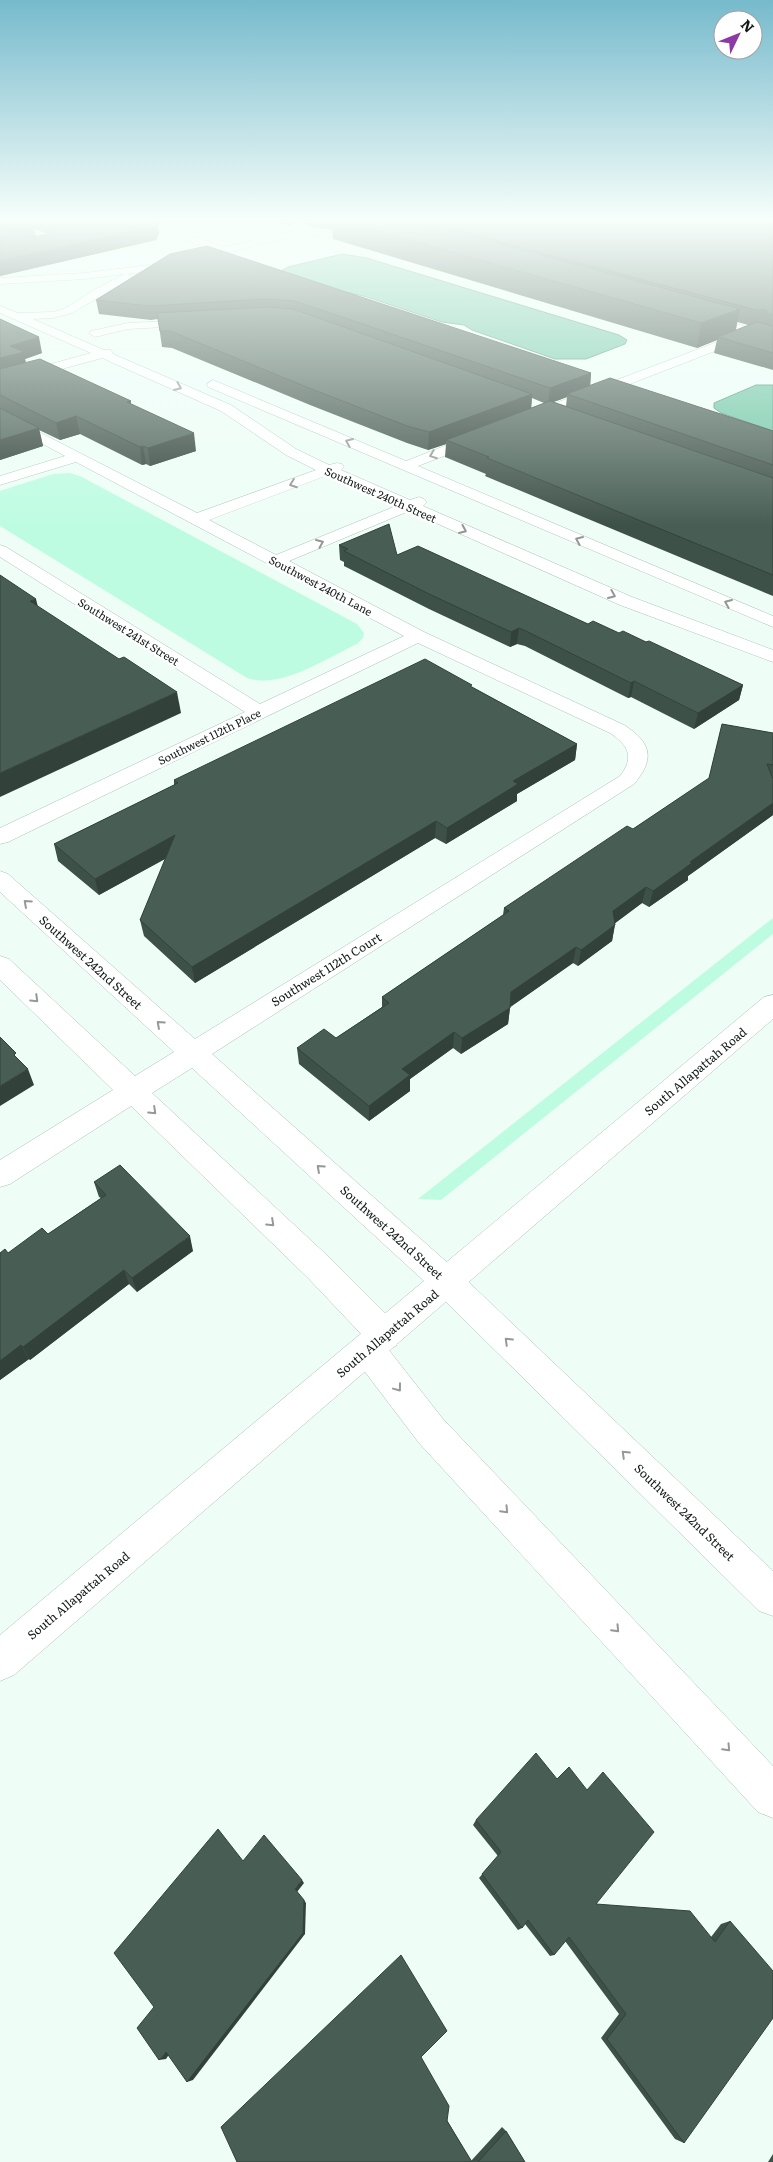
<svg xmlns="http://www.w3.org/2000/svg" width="773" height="2162" viewBox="0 0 773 2162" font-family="Literata,serif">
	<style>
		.green { fill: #befce2 }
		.water { fill: #6bc4a2; stroke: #509178 }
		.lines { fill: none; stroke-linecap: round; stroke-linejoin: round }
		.minor-casing { stroke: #a9c2b7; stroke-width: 1 }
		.secondary-casing { stroke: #a9c2b7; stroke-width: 1 }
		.minor { fill: #fff; fill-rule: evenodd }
		.secondary { fill: #fff; fill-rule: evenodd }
		.wall { fill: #3e5148; fill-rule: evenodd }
		.shaded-wall { fill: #32423b }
		.building { fill: #485e54; stroke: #32423b }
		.oneway { stroke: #949896 }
		.labels { text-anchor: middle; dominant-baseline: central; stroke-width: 5; stroke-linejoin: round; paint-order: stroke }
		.far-street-label { font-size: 11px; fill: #111a16; stroke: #fff }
		.street-label { font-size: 12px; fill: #111a16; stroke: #fff }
	</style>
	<rect width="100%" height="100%" fill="#eefef7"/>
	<g class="green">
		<path d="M70,473L80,476L357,624L364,633L363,638L357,644C327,658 280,690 247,678L0,526V491L53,474Z"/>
		<path d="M773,918V934L441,1200L418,1199Z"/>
	</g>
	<g class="water">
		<path d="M342,254L367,258L619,335L627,340L625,344L586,359H555L472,330L464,325L442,322L367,297L351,293H335L281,271L288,267Z"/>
		<path d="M756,385H773V431L721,413L714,408V403Z"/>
	</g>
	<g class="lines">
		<defs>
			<g id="minor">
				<path d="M293,223H303L302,225C334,244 379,220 412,223C395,238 327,238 304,234L149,271L127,274L131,277L130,279L72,313L53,318L33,319L104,350H111L113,354L231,405L296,449L329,465L337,463L342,464L344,467L341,470L410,500L419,497L424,499L427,502L423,506L632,597L773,650V662L620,605L409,511L289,561L424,632L624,725C652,743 655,759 634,784L212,1054L458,1272L773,1571V1616L759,1611L436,1292L192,1068L152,1093L331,1259L396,1324L400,1335L396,1346L388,1349L443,1419L773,1766V1818L758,1812L419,1443L356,1360L351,1349L356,1338L363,1336L309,1279L131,1106L10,1184L0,1187V1160L113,1090L0,980V956L9,959L135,1076L174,1052L0,892V871L8,874L195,1039L620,776C635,757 628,745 610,733L418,643L8,842L0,844V828L245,712L0,557V545L6,547L260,704L404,636L76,462L0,485V476L65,456L0,421V412L197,513L316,470L286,455L221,411L102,358L0,386V378L91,353L0,313V306L18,313L53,312L64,309L94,290L124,274L85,279L0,284V278L85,273L149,265L213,250L153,229L151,227L156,224L225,247L296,230L292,226ZM328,475L396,506L276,555L209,520Z"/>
				<path d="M700,314L773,334V342L754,336L534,421L529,422L522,418L524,415L741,333L696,319L694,317Z"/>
				<path d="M195,320L201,323L199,325L128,329L95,337L89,333L91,331L128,323Z"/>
				<path d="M213,380L406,461L475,434H485L487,437L485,440L418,466L773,616V627L208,387L207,384Z"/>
			</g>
			<path id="secondary" d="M773,995V1019L14,1675L0,1681V1635L764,997Z"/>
		</defs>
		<use href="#minor" class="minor-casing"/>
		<use href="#secondary" class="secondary-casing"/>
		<use href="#minor" class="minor"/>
		<use href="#secondary" class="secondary"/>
	</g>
	<g class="wall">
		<path d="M0,223H162V224L157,223L159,233L156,240L0,276ZM34,229L48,234L36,237Z"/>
		<path d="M279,223H292L290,226Z"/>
		<path d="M304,223H773V370L714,353L717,340L697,348L333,239L332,229L314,228L305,224ZM737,322L741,323L748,325L736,330Z"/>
		<path d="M170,254L591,373L590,385L773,431V596L485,476L486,474L445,457L446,444L428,450L407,443L310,405L172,348L162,347L158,319L151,320L99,314L96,300ZM567,397L566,406L553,402L559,400ZM532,398L544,403L531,408Z"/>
		<path d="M0,319L42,353L25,359L26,363L131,401V404L196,451L150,466L146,464L142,465L80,434L60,440L39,430L43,446L0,460Z"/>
		<path d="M339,545L397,555L588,624L646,642L743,685L739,700L694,729L631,697L628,698L525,646L517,644L510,647L429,609L344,566V562L340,560Z"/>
		<path d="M472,687L577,744L575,760L517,794V801L446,844L435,838L195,983L144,936L140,920L166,858L99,895L58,861L54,844L174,785V780Z"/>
		<path d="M722,724L773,733V815L688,876V880L649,907L642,903L615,923L612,941L578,966L573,963L510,1007L508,1024L461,1054L453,1048L410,1079V1091L369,1121L299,1064L297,1048L336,1038L382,1007V997L503,915L504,908L633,829L709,779Z"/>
		<path d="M94,1182L193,1251L137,1292L129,1284L30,1360L29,1359L0,1380V1253H8L48,1234L101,1198L99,1197Z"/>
		<path d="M476,1820L596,1904L711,1937L721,1924L730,1921L684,2143L675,2139L601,2038L619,2014L565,1941L554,1955L550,1956L525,1924L522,1928L518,1930L479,1878L498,1856L473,1825Z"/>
		<path d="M447,2120L471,2161L502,2127L506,2131L525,2162H237Z"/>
		<path d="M773,2154V2162H768Z"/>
	</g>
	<g class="shaded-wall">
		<path d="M156,223H157L159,233L156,240L0,276V261Z"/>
		<path d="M740,309L735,333L718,337L717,340L697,348L701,323Z"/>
		<path d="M39,337L42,353L25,359L27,369L0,376V358L10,346Z"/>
		<path d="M591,373L590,388L567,394V397L548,404L550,388Z"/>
		<path d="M532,394L531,411L446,440V444L428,450L429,432Z"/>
		<path d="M76,416L80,434L60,440L56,423Z"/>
		<path d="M39,428L43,446L0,460V440Z"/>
		<path d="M194,433L196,451L150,466L148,448Z"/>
		<path d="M143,446L146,464L142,465L140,447Z"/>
		<path d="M36,599L41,619L30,601Z"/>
		<path d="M519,628L517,644L510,647L511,632Z"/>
		<path d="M634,681L631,697L628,698L631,683Z"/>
		<path d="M743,685L739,700L694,729L698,713Z"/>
		<path d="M177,692L181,713L0,797V773Z"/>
		<path d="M577,744L575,760L517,794V801L446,844L447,828L513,781Z"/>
		<path d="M773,803V815L688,876V880L649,907L653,891L690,862Z"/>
		<path d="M436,821L435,838L195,983L192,967Z"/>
		<path d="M175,835L178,852L99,895L95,879Z"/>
		<path d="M646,887L642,903L610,927L613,911Z"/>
		<path d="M615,925L612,941L578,966L581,950Z"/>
		<path d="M576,947L573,963L509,1008L511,992Z"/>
		<path d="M510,1008L508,1024L461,1054L462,1038Z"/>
		<path d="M454,1032L453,1048L410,1079V1091L369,1121V1106L402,1069Z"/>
		<path d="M28,1069L34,1085L0,1106V1086Z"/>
		<path d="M190,1236L193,1251L137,1292L132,1278Z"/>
		<path d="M124,1270L129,1284L30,1360L23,1347Z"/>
		<path d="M21,1345L29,1359L0,1380V1361Z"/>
		<path d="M302,1880L304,1883L297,1892L295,1889Z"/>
		<path d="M304,1900L306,1903L305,1934L193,2080L187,2082Z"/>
		<path d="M172,2050L166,2059L159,2060L166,2052Z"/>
	</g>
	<g class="building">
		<path d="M6,223H24L34,227H22Z"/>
		<path d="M51,223H156L155,226L0,261V230L18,236L33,237L48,234L55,229Z"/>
		<path d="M350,223H423L740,309L701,323Z"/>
		<path d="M430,223H773V315L768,314L766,310H756Z"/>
		<path d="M207,246L591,373L550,388L295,301L267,299L149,306L96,300L170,254Z"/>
		<path d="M267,307L293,309L532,394L429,432L407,426L309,388L170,331H160L157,313Z"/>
		<path d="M0,319L39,337L10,346L24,352L0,358Z"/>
		<path d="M757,322L773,326V353L718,337Z"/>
		<path d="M40,359L131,401L127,402L194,433L148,448L143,446L140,447L76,416L56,423L0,395V369Z"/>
		<path d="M610,378L773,431V465L567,394Z"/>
		<path d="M550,401L773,478V575L487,458L489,457L446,440Z"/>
		<path d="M0,408L39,428L0,440Z"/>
		<path d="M389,524L397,555L418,546L588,624L593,621L619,633L623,631L646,642L649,641L743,685L698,713L634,681L631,683L526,631L519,628L511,632L429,594L344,551L348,549L339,545Z"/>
		<path d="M0,575L36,599L30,601L119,659L124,657L177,692L0,773Z"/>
		<path d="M425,659L472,685L470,686L577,744L513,781L518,784L447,828L436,821L192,967L140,920L175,835L95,879L54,844L178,783L174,780Z"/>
		<path d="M722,724L773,733V765L767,764L773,779V803L690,862L692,863L653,891L646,887L613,911L615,925L581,950L576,947L511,992L510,1008L462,1038L454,1032L402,1069L410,1075L369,1106L297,1048L324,1029L336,1038L389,1003L382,997L509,911L504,908L627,826L633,829L709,778Z"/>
		<path d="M0,1037L16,1053L14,1055L28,1069L0,1086Z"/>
		<path d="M120,1165L190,1236L132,1278L124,1270L23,1347L21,1345L0,1361V1253L5,1249L8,1253L42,1228L48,1234L106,1195L94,1182Z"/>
		<path d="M536,1753L557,1779L569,1767L587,1790L603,1772L654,1832L596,1904L690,1911L715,1942L730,1921L773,1971V2018L684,2143L607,2039L626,2014L569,1937L554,1955L528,1920L522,1928L482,1874L501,1852L476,1820Z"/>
		<path d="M218,1829L243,1861L264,1835L302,1880L295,1889L304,1900L303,1933L187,2082L166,2052L159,2060L137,2028L154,2007L114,1953Z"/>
		<path d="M401,1955L447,2031L421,2057L449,2106L447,2121L472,2162H237L221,2127Z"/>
		<path d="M506,2131L525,2162H478Z"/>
	</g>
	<defs><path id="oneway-chevron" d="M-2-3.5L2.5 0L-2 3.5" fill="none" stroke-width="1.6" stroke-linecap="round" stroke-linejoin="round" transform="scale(1.25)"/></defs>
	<g class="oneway">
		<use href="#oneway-chevron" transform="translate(178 387) rotate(23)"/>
		<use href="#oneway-chevron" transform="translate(349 442) rotate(-157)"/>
		<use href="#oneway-chevron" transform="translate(433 455) rotate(159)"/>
		<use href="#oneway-chevron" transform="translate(293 484) rotate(160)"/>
		<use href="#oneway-chevron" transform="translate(463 530) rotate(24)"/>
		<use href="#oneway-chevron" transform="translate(579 540) rotate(-157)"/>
		<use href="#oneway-chevron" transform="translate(320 543) rotate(-23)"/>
		<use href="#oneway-chevron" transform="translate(612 595) rotate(23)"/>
		<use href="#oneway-chevron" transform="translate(728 603) rotate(-157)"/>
		<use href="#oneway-chevron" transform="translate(27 903) rotate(-138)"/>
		<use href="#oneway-chevron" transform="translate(35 999) rotate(44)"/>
		<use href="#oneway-chevron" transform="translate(160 1024) rotate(-138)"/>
		<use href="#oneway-chevron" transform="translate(153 1111) rotate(43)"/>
		<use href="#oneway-chevron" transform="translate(320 1168) rotate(-138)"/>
		<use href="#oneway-chevron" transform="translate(271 1223) rotate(43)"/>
		<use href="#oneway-chevron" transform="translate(508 1341) rotate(-136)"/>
		<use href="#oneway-chevron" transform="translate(398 1388) rotate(53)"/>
		<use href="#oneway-chevron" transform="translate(625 1454) rotate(-136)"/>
		<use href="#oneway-chevron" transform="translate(505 1510) rotate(47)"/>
		<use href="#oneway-chevron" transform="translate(616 1629) rotate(47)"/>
		<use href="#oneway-chevron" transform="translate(727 1748) rotate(47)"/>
	</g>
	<linearGradient id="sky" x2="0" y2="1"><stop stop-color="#76bacc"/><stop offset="0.42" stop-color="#f7fffb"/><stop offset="1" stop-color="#f7fffb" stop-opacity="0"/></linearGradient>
	<rect width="773" height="525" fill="url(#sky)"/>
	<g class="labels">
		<g class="far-street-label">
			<text transform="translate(381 494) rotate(24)">Southwest 240th Street</text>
			<text transform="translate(321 585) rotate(28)">Southwest 240th Lane</text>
			<text transform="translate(129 631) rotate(32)">Southwest 241st Street</text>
			<text transform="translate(209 736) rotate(-26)">Southwest 112th Place</text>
		</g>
		<g class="street-label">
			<text transform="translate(91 962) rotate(42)">Southwest 242nd Street</text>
			<text transform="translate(326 969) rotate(-32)">Southwest 112th Court</text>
			<text transform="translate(695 1071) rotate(-40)">South Allapattah Road</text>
			<text transform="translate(392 1232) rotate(42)">Southwest 242nd Street</text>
			<text transform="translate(387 1333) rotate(-40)">South Allapattah Road</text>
			<text transform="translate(685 1512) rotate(44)">Southwest 242nd Street</text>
			<text transform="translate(78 1595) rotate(-40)">South Allapattah Road</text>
		</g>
	</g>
	<g transform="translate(738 35) rotate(47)"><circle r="24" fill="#ffffff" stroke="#a0a3a2"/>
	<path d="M0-4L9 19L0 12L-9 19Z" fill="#8c39a7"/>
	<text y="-8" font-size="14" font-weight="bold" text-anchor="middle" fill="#111a16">N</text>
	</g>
</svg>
